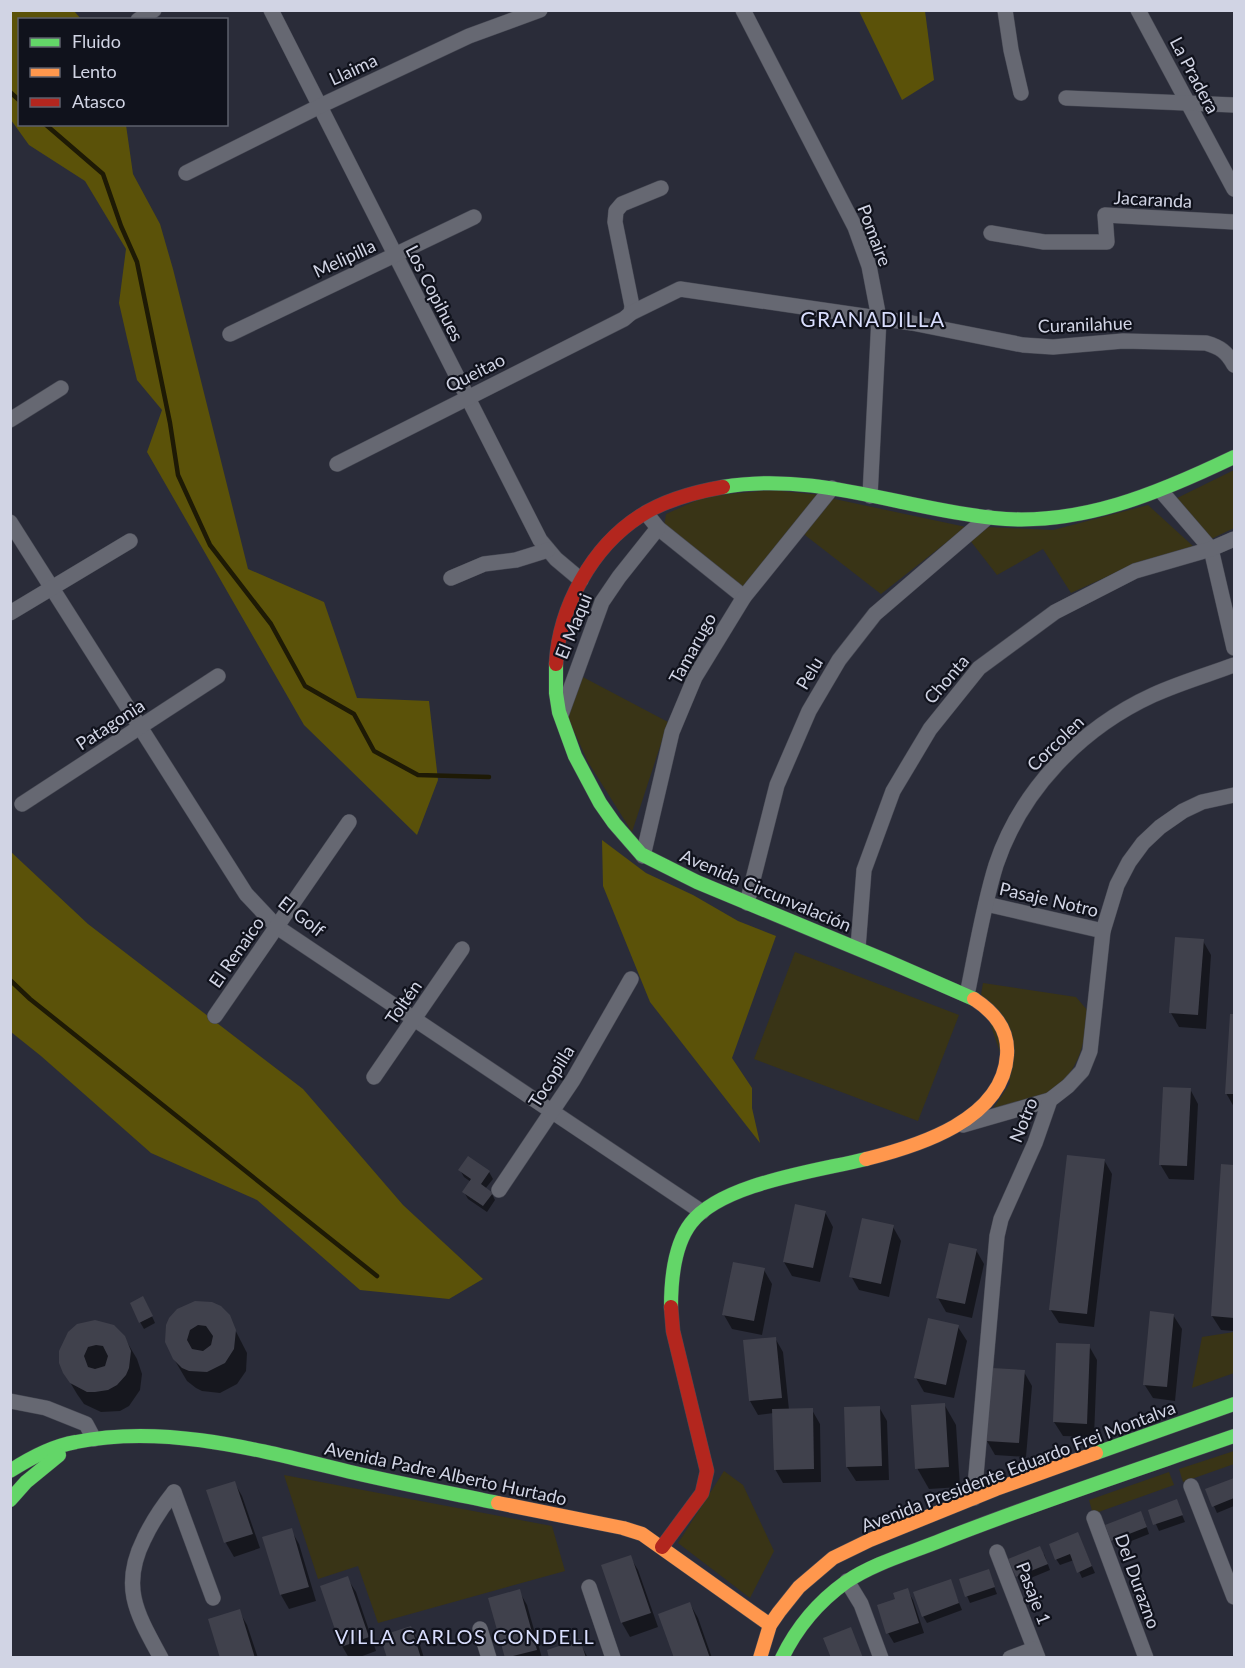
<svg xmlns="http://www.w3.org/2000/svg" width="1245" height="1668" viewBox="0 0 1245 1668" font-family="Lato,sans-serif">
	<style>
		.green { fill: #393416 }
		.forest { fill: #5b5209 }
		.shadow { fill: #0007 }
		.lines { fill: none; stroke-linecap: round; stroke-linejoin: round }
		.stream { stroke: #1e1a05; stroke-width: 4.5 }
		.building { fill: #40414c; fill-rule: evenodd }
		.street-casing { stroke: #464853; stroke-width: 16 }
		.fast-casing { stroke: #464853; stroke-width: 15 }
		.slow-casing { stroke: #464853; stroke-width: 15 }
		.jam-casing { stroke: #464853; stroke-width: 15 }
		.street { stroke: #666872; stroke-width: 15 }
		.fast { stroke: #63d668; stroke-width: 14 }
		.slow { stroke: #ff974d; stroke-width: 14 }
		.jam { stroke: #b3261e; stroke-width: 14 }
		.labels { text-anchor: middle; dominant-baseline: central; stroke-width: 4.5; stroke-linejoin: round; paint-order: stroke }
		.street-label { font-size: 18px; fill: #d1d4e4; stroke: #10121c }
		.neighbourhood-label { font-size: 20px; letter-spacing: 1.5px; fill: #d9defe; stroke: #10121c }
		.quarter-label { font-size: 21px; letter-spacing: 1.5px; fill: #d9defe; stroke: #10121c }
	</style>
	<rect width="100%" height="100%" fill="#2a2c39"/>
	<g class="green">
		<path d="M1234,470V528L1207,541L1169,502Z"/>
		<path d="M771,490L821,495L744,589L664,526L666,514L706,496Z"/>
		<path d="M830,498L966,527L881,594L801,532Z"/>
		<path d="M1148,505L1194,547L1137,563L1071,593L1043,549L997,575L969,539L988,527L1053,530Z"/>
		<path d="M579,675L668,722L632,832L588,762L564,709Z"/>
		<path d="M795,952L959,1015L918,1121L754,1059Z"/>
		<path d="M983,983L1076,997L1088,1011C1085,1045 1078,1075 1047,1094C1034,1102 1008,1105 993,1109L1010,1083L981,995Z"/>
		<path d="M1234,1332V1373L1192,1388L1202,1337Z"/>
		<path d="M1234,1451V1464L1183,1482L1179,1469Z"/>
		<path d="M724,1471L743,1485L774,1551L750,1598L678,1543Z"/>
		<path d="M1169,1472L1174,1485L1093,1514L1089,1500Z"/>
		<path d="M284,1475L552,1526L565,1571L378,1623L358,1566L318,1579Z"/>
	</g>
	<g class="forest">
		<path d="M11,10L74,11L81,19L20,20V124L126,125L133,174L160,224L173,269L248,569L324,602L357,698L429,701L438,780L417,835L304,725L147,452L162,410L137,380L127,338L119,303L126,249L85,181L29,145L11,120Z"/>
		<path d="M859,11H925L934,80L902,100Z"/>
		<path d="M602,840L646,873L693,895L738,921L776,936L732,1058L752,1088V1108L760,1143L650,1002L603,886Z"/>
		<path d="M10,851L88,924L303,1089L403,1205L483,1279L449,1299L360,1290L257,1200L151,1153L41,1056L11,1032Z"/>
	</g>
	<g class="shadow">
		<path d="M1203,941L1211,955L1206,1029L1179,1027L1171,1013Z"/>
		<path d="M1232,1016H1234V1107L1226,1093Z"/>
		<path d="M1190,1089L1198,1104L1194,1180L1169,1179L1160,1164Z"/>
		<path d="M1104,1160L1112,1174L1094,1327L1059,1323L1050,1309Z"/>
		<path d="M1223,1166L1234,1167V1331L1221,1330L1212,1316Z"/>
		<path d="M460,1170L489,1172L493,1179L485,1189L492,1194L495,1200L487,1212L468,1199L464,1192L471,1182L464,1177Z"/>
		<path d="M825,1212L833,1227L820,1282L792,1276L784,1262Z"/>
		<path d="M893,1227L901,1241L889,1297L859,1290L851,1276Z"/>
		<path d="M976,1250L984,1264L972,1318L946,1312L938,1298Z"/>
		<path d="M764,1270L772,1284L762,1335L732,1329L724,1315Z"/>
		<path d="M195,1303L228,1316L247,1353L246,1371L237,1384L220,1393L202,1391L196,1388L187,1381L174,1359Z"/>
		<path d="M147,1305L155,1323L144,1329L140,1322Z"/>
		<path d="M1173,1315L1182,1329L1175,1401L1153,1398L1144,1384Z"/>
		<path d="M78,1325L124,1337L137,1359L142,1374L140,1390L129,1406L120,1411L101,1412L84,1404L77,1394L64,1372Z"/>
		<path d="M958,1327L967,1341L954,1398L924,1392L916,1378Z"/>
		<path d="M775,1338L783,1352L789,1410H812L820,1424L821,1482L783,1483L775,1469L774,1413L758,1415L750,1401Z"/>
		<path d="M1089,1346L1097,1360L1094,1437L1063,1436L1054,1422Z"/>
		<path d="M1024,1372L1032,1386L1026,1457L995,1455L987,1441Z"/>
		<path d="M944,1404L956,1425L960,1487L929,1489L917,1468Z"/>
		<path d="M879,1407L887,1421L889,1480L856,1481L847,1467Z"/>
		<path d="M1233,1480L1234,1506L1217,1513L1207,1490Z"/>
		<path d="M234,1482L242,1496L260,1548L234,1557L226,1543L208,1491Z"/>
		<path d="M1176,1501L1185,1522L1159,1531L1150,1511Z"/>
		<path d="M1144,1519L1149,1534L1116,1547L1107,1525Z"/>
		<path d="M291,1530L299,1544L316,1601L289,1609L281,1595L264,1538Z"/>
		<path d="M1081,1541L1095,1573L1082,1578L1074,1560L1060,1565L1056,1559Z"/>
		<path d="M1044,1554L1050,1570L1021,1582L1017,1576Z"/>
		<path d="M630,1557L638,1570L658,1627L630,1637L622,1623L603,1566Z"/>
		<path d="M988,1571L997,1594L970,1603L967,1596Z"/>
		<path d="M347,1578L356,1592L376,1651L357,1658H349L342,1646Z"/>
		<path d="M950,1581L962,1610L927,1623L923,1616Z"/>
		<path d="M907,1590L913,1600L924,1633L894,1643L888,1633L897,1600Z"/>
		<path d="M519,1591L527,1605L542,1658H507Z"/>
		<path d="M690,1604L698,1618L712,1658H675Z"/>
		<path d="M239,1611L247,1625L258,1658H222Z"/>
		<path d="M410,1628L419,1642L424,1658H389Z"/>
		<path d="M579,1641L588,1658H551Z"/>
	</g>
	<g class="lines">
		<g class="stream">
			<path d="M10,92L20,101"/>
			<path d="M45,124L103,174L121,226L137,262L170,423L178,475L210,545L271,624L305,686L354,714L374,751L418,775L489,777"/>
			<path d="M10,980L30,999L377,1276"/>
		</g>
	</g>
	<g class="building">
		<path d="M1175,937L1204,939L1198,1015L1169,1013Z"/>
		<path d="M1230,1014H1234V1094H1225Z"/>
		<path d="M1163,1087L1191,1088L1187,1166L1159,1165Z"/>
		<path d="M1067,1155L1105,1159L1087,1314L1049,1310Z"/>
		<path d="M468,1156L490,1171L481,1184L493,1193L483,1206L462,1192L471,1179L458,1170Z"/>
		<path d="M1221,1164L1234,1165V1318L1211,1316Z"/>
		<path d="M795,1204L826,1211L813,1268L783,1262Z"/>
		<path d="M862,1218L894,1225L881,1284L849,1277Z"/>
		<path d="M949,1243L977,1249L965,1304L936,1298Z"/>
		<path d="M733,1262L765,1268L754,1321L722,1315Z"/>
		<path d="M143,1296L153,1316L139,1323L130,1303Z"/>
		<path d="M195,1301L212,1302L221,1306L230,1315L236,1330L234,1349L225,1363L207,1372L189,1371L182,1368L173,1359L165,1342L166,1325L169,1318L177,1309ZM198,1325L206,1326L213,1336L211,1345L203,1351L192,1349L187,1340L190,1330Z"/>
		<path d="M1150,1311L1174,1314L1167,1387L1143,1385Z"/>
		<path d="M928,1318L959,1325L946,1385L914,1378Z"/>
		<path d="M95,1320L114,1325L125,1336L131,1351L129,1368L126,1375L117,1385L108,1390L95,1392H87L70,1383L63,1373L59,1363V1351L68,1332L77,1324ZM96,1345L103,1346L108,1356L105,1366L95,1369L88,1367L84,1356L88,1347Z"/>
		<path d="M776,1337L782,1398L749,1401L743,1340Z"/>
		<path d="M1056,1343L1090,1344L1087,1424L1053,1422Z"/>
		<path d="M992,1368L1025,1370L1019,1443L986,1441Z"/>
		<path d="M945,1403L949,1467L915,1469L911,1405Z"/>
		<path d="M880,1406L882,1466L846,1467L844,1407Z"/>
		<path d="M813,1408L814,1469L774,1470L772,1409Z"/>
		<path d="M1234,1478V1498L1212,1507L1205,1489Z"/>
		<path d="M235,1481L253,1534L224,1543L206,1490Z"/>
		<path d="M1177,1499L1183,1515L1153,1525L1148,1510Z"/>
		<path d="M1141,1511L1147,1527L1111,1541L1105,1525Z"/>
		<path d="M292,1528L309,1587L280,1595L262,1537Z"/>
		<path d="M1078,1532L1092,1566L1077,1573L1070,1554L1055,1560L1049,1544Z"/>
		<path d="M1040,1546L1048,1564L1016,1577L1008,1559Z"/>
		<path d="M631,1555L651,1613L621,1623L601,1565Z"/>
		<path d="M989,1569L995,1587L965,1597L959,1579Z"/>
		<path d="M348,1576L369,1637L341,1647L320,1586Z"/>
		<path d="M951,1579L959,1603L922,1617L913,1592Z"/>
		<path d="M908,1588L919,1623L886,1634L877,1605L895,1599L893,1593Z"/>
		<path d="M520,1589L537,1650L505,1658L488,1598Z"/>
		<path d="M690,1602L710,1658H674L658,1614Z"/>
		<path d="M240,1609L255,1658H220L208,1619Z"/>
		<path d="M411,1626L421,1658H387L380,1636Z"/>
		<path d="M851,1627L863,1658H831L823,1638Z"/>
		<path d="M580,1639L586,1658H549L547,1650Z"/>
	</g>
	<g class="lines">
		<defs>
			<g id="street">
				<path d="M271,10L540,540L556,559L581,580"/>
				<path d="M743,10L855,227L869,266L879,318L870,496"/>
				<path d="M1005,10L1011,50L1021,93"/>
				<path d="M1138,10L1234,189"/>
				<path d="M138,20L154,10"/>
				<path d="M1066,98L1234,105"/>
				<path d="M186,173L320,106L469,36L540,10"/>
				<path d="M991,233L1044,242H1107L1105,215L1234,222"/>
				<path d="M631,313L632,306L615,222L616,211L622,204L661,188"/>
				<path d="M230,334L474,217"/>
				<path d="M10,420L61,388"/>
				<path d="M337,464L624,319L631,313L680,289L912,323L1023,345L1053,347L1123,341L1206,343C1220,347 1227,352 1234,365"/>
				<path d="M1161,491L1211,549L1234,648"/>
				<path d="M10,522L246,894L277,927L702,1212"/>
				<path d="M658,528L744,597"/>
				<path d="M451,578L484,564L516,560L548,550"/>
				<path d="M10,613L130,541"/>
				<path d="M561,715L602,602L619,577L658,528L646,513"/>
				<path d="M22,804L218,676"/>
				<path d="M643,856L672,732L695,677L744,597L832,488"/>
				<path d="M747,903L777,785L809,711L839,660L875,614L988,517"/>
				<path d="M986,904L1103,931"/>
				<path d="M858,948L864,870L893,791L930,729L979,668L1055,612L1135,571L1211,549L1234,539"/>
				<path d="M967,995C976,951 983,907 996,865C1021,790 1081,728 1153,695C1179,683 1207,675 1234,665"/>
				<path d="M215,1016L349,822"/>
				<path d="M374,1077L462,949"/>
				<path d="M963,1125L1050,1100"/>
				<path d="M499,1190L573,1080L631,979"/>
				<path d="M10,1401L46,1408L86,1424L94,1439"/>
				<path d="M1191,1486L1234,1597"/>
				<path d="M174,1492L213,1598"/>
				<path d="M974,1498L997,1236L1001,1219L1035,1143L1050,1100L1068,1086L1082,1071L1090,1051L1103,931L1117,885L1129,862L1143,843L1160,827L1183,811L1202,802L1234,795"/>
				<path d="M1094,1518L1146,1658"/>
				<path d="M997,1552L1038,1658"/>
				<path d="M847,1581L861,1604L881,1658"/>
				<path d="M589,1587L613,1658"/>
				<path d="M480,1629L489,1658"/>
				<path d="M161,1658C137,1614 120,1587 144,1539C152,1522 162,1507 174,1492"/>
				<path d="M1010,1658L1034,1649"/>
			</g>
			<g id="fast">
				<path d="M723,487C815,471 903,509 994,518C1079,527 1159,493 1234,457"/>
				<path d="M556,664V693L559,712L575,756L600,803L614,823L641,854L697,882L887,961L974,999"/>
				<path d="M671,1307C671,1280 674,1245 691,1223C722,1183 818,1171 866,1159"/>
				<path d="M1096,1453L1234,1404"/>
				<path d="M10,1471C30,1458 52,1446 76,1442C168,1423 266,1452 355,1473C402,1484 450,1493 498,1503"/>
				<path d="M10,1500L26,1482L59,1455"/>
				<path d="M782,1658C797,1627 818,1602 846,1582C874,1563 910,1553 942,1540C1038,1502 1136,1470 1234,1436"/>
			</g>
			<g id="slow">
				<path d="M866,1159C918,1146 1003,1120 1007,1055C1009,1029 994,1012 974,999"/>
				<path d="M498,1503L623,1528L642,1534L770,1625"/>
				<path d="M760,1658L770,1625L779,1612L799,1587L833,1558L870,1540L996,1489L1096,1453"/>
			</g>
			<g id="jam">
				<path d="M556,664C559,607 592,547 640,516C665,500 694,492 723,487"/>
				<path d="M662,1547L702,1493L707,1471L673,1331L671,1307"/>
			</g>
		</defs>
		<use href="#street" class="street-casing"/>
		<use href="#fast" class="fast-casing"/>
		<use href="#slow" class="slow-casing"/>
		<use href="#jam" class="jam-casing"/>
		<use href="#street" class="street"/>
		<use href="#fast" class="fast"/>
		<use href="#slow" class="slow"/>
		<use href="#jam" class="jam"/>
	</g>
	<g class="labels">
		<g class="street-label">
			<text transform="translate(353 69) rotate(-25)">Llaima</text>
			<text transform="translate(1195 75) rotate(62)">La Pradera</text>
			<text transform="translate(1153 199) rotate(3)">Jacaranda</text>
			<text transform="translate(875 235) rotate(69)">Pomaire</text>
			<text transform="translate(344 258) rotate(-25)">Melipilla</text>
			<text transform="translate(435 293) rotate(63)">Los Copihues</text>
			<text transform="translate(1085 324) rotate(-2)">Curanilahue</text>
			<text transform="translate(475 372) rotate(-27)">Queitao</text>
			<text transform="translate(573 626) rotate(-68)">El Maqui</text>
			<text transform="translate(692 648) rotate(-61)">Tamarugo</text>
			<text transform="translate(809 673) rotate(-59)">Pelu</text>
			<text transform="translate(946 679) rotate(-49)">Chonta</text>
			<text transform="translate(110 724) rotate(-33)">Patagonia</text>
			<text transform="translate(1055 743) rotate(-44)">Corcolen</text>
			<text transform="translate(766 890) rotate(23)">Avenida Circunvalación</text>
			<text transform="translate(1049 899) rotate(13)">Pasaje Notro</text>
			<text transform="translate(302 916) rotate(38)">El Golf</text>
			<text transform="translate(236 952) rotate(-55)">El Renaico</text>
			<text transform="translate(403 1002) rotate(-55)">Toltén</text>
			<text transform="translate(551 1076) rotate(-58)">Tocopilla</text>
			<text transform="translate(1023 1120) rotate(-68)">Notro</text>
			<text transform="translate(1018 1466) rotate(-21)">Avenida Presidente Eduardo Frei Montalva</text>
			<text transform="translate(446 1473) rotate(12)">Avenida Padre Alberto Hurtado</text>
			<text transform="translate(1138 1581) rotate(70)">Del Durazno</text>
			<text transform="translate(1034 1593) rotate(69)">Pasaje 1</text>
		</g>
		<g class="neighbourhood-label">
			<text x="465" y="1636">VILLA CARLOS CONDELL</text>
		</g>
		<g class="quarter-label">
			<text x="873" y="318">GRANADILLA</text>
		</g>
	</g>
	<rect width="1245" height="1668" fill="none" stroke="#d1d4e4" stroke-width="24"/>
	<rect x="18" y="18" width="210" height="108" fill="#10121c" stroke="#5d606c" stroke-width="1.5"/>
	<rect x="30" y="38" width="30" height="9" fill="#63d668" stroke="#5d606c" stroke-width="1.5"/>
	<text x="72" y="48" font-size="18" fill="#d1d4e4">Fluido</text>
	<rect x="30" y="68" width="30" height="9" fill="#ff974d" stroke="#5d606c" stroke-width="1.5"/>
	<text x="72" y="78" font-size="18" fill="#d1d4e4">Lento</text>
	<rect x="30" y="98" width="30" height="9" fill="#b3261e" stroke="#5d606c" stroke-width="1.5"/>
	<text x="72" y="108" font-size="18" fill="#d1d4e4">Atasco</text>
</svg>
